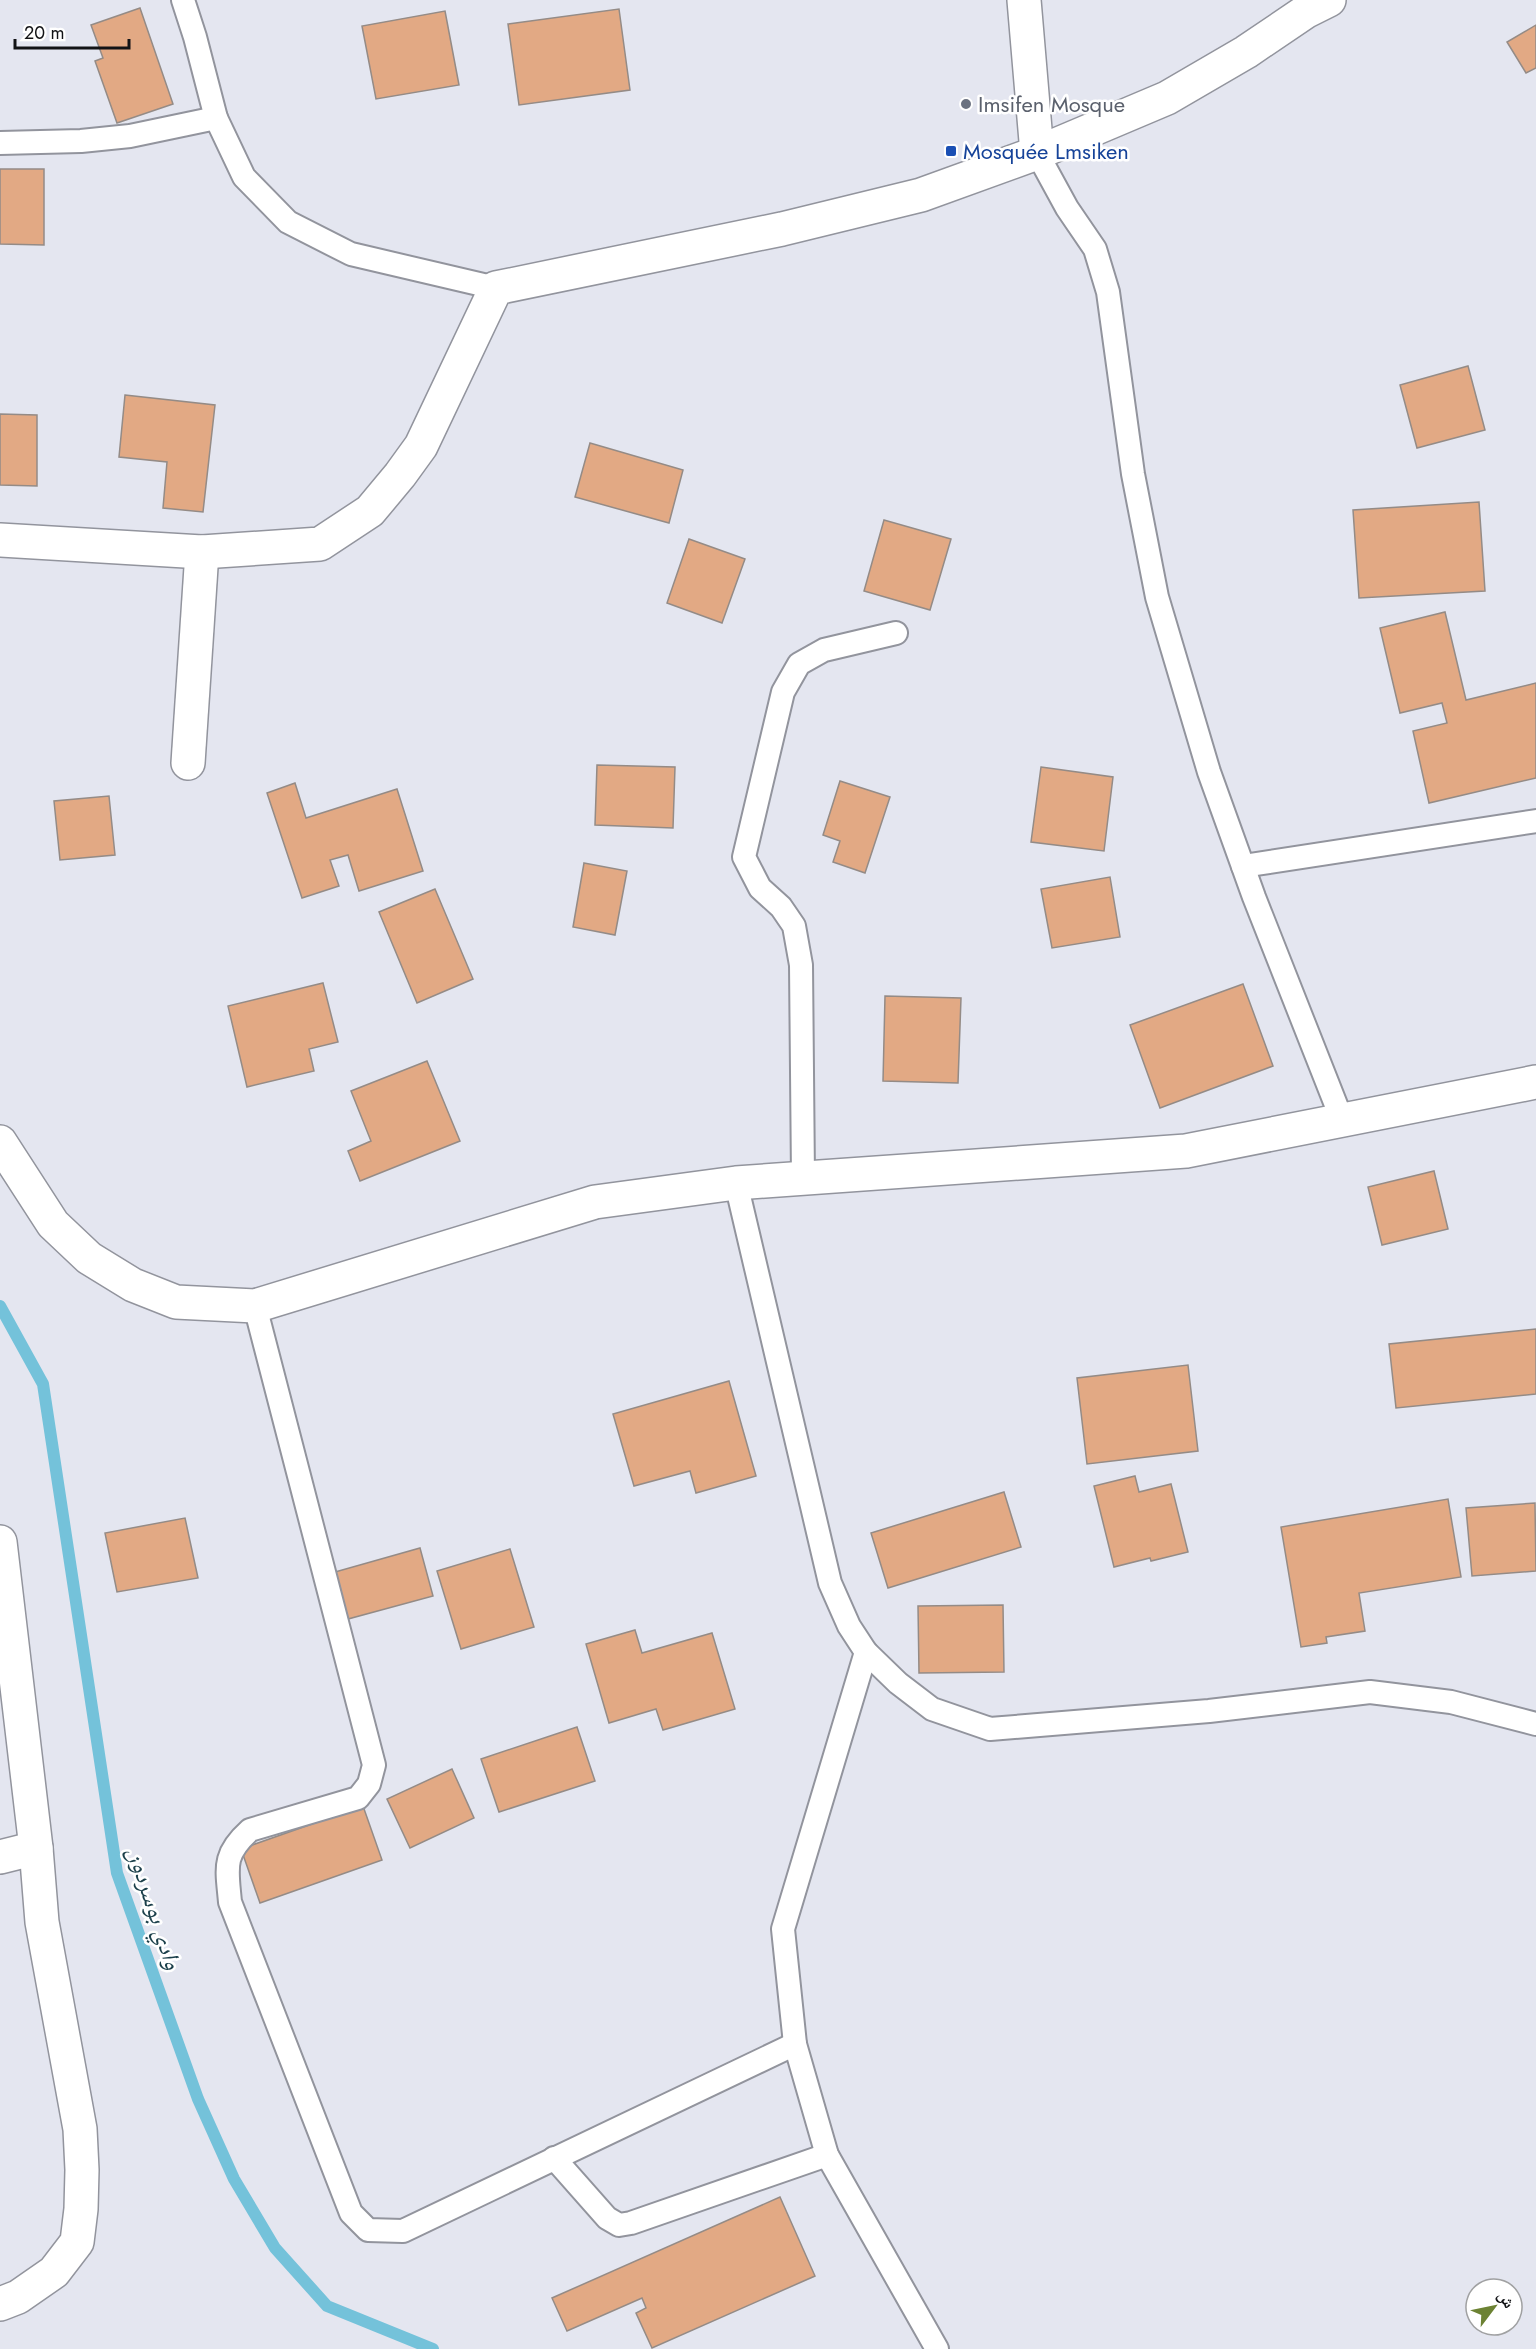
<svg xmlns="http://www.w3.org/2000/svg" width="1536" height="2349" viewBox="0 0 1536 2349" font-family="Jost,'Noto Naskh Arabic',sans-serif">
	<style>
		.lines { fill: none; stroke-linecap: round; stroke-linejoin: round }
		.stream { stroke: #74c2da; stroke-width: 12 }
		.building { fill: #e2a984; stroke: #948b86; stroke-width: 1.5 }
		.lane-casing { stroke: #92949d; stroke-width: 26 }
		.street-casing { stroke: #92949d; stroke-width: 36 }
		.lane { stroke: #fff; stroke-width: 22 }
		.street { stroke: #fff; stroke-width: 33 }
		.worship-dot { fill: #6b7280; stroke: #fff; stroke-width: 2 }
		.transit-dot { fill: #1a4fb4; stroke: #fff; stroke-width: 2 }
		.labels { text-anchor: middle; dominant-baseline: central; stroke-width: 5; stroke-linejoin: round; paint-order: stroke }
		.worship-label { font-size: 22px; fill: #5b616d; stroke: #fff; text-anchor: start }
		.transit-label { font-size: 22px; fill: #164399; stroke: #fff; text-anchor: start }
		.water-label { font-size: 24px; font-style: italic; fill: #1b3f4a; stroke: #fff }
	</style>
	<rect width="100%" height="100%" fill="#e4e6f0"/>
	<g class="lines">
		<path class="stream" d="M0,1306L43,1384L117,1873L198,2099L234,2179L275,2248L327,2306L433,2349"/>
	</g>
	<g class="building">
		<path d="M140,8L173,104L117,123L95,61L103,58L91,25Z"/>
		<path d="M619,9L630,90L519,105L508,24Z"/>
		<path d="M445,11L459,85L376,99L362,26Z"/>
		<path d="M1536,25V68L1526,73L1507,42Z"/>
		<path d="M0,169H44V245L0,244Z"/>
		<path d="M1468,366L1485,430L1417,448L1400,385Z"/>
		<path d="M125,395L215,405L203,512L163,508L167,462L119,457Z"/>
		<path d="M0,414L37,415V486L0,485Z"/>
		<path d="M590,443L683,470L669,523L575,497Z"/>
		<path d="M1479,502L1485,591L1359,598L1353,510Z"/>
		<path d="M884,520L951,539L930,610L864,591Z"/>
		<path d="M689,539L745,559L722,623L667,603Z"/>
		<path d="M1445,612L1466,700L1536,683V778L1429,803L1413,731L1447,723L1442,703L1400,713L1380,628Z"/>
		<path d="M597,765L675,767L673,828L595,825Z"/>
		<path d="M1041,767L1113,777L1104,851L1031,842Z"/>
		<path d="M840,781L890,797L865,873L833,862L840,841L823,835Z"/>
		<path d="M295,783L306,818L397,789L423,871L359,891L348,855L330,860L339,886L302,898L267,793Z"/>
		<path d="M109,796L115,855L60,860L54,801Z"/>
		<path d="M584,863L627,871L615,935L573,927Z"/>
		<path d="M1110,877L1120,937L1052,948L1041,889Z"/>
		<path d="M435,889L473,979L417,1003L379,912Z"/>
		<path d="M323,983L338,1042L309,1049L314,1071L247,1087L228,1006Z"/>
		<path d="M1243,984L1273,1066L1160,1108L1130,1025Z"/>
		<path d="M885,996L961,998L958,1083L883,1081Z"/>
		<path d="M427,1061L460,1141L360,1181L348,1151L371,1141L351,1091Z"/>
		<path d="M1434,1171L1448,1229L1382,1245L1368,1187Z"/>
		<path d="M1536,1329V1394L1396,1408L1389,1344Z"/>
		<path d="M1188,1365L1198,1451L1087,1464L1077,1378Z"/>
		<path d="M729,1381L756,1476L696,1493L690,1471L634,1486L613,1414Z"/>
		<path d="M1135,1476L1139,1492L1171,1484L1188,1552L1151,1561L1150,1558L1114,1567L1094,1486Z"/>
		<path d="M1004,1492L1021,1547L888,1588L871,1533Z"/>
		<path d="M1448,1499L1461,1577L1359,1593L1365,1631L1326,1637L1327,1643L1301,1647L1281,1527Z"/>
		<path d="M1535,1503L1536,1571L1472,1576L1466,1508Z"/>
		<path d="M185,1518L198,1578L117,1592L105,1533Z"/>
		<path d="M420,1548L433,1596L348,1619L335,1572Z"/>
		<path d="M510,1549L534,1627L461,1649L437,1571Z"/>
		<path d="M1003,1605L1004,1672L919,1673L918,1606Z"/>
		<path d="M635,1630L642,1653L712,1633L735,1709L663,1730L656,1709L609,1723L586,1644Z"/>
		<path d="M577,1727L595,1781L499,1812L481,1759Z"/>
		<path d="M452,1769L474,1818L410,1848L387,1799Z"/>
		<path d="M363,1806L382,1860L260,1903L241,1849Z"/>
		<path d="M780,2197L815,2276L652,2348L636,2313L646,2308L642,2298L567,2331L552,2298Z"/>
	</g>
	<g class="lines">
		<defs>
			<g id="lane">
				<path d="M183,0L195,37L216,118L244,177L288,222L351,254L496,288"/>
				<path d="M0,143L81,141L130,136L216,118"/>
				<path d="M1037,153L1067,208L1095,249L1108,292L1133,474L1157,597L1209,772L1254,897L1342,1120"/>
				<path d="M1243,866L1536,821"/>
				<path d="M803,1178L801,965L794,926L781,907L760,888L744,857L783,692L799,664L824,650L896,633"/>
				<path d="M736,1183L830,1583L849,1626L866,1652L898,1683L932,1709L990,1729L1209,1711L1370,1692L1451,1702L1536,1724"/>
				<path d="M255,1306L374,1765L369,1784L358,1798L250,1830C222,1855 227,1868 230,1902L351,2213L368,2230L403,2231L795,2044"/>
				<path d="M866,1652L783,1929L795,2044L827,2155L937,2349"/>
				<path d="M554,2158L607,2218L619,2225L631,2223L827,2155"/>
			</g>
			<g id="street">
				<path d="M1024,0L1037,153"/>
				<path d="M0,540L202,552L320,544L370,511L400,475L421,446L496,288L782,229L921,195L1037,153L1167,98L1246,52L1305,12L1329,0"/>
				<path d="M188,763L202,552"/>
				<path d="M0,1142L53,1224L89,1258L133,1285L176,1302L255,1306L595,1202L736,1183L1186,1151L1536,1082"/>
				<path d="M0,1542L36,1848L42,1922L80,2129L82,2170L81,2209L77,2242L54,2272L18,2297L0,2304"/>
				<path d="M0,1857L36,1848"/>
			</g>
		</defs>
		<use href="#lane" class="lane-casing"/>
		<use href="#street" class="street-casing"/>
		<use href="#lane" class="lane"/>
		<use href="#street" class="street"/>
	</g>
	<circle class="worship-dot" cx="966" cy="104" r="6"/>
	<rect class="transit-dot" x="945" y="145" width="12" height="12" rx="3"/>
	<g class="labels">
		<g class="worship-label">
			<text x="978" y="104">Imsifen Mosque</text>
		</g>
		<g class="transit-label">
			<text x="963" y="151">Mosquée Lmsiken</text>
		</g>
		<g class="water-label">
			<text transform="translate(155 1908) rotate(72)">وادي بوسردون</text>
		</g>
	</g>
	<g transform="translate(1494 2307) rotate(58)"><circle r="28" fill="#ffffff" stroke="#a0a1a2" stroke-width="1.5"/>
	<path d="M0-4.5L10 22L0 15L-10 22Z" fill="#6c8233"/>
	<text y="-9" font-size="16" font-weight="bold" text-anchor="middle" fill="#121316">ش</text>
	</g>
	<path d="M15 39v9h114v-9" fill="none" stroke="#121316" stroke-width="3"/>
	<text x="24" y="39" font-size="18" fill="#121316" stroke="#ffffff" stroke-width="4.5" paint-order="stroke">20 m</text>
</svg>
